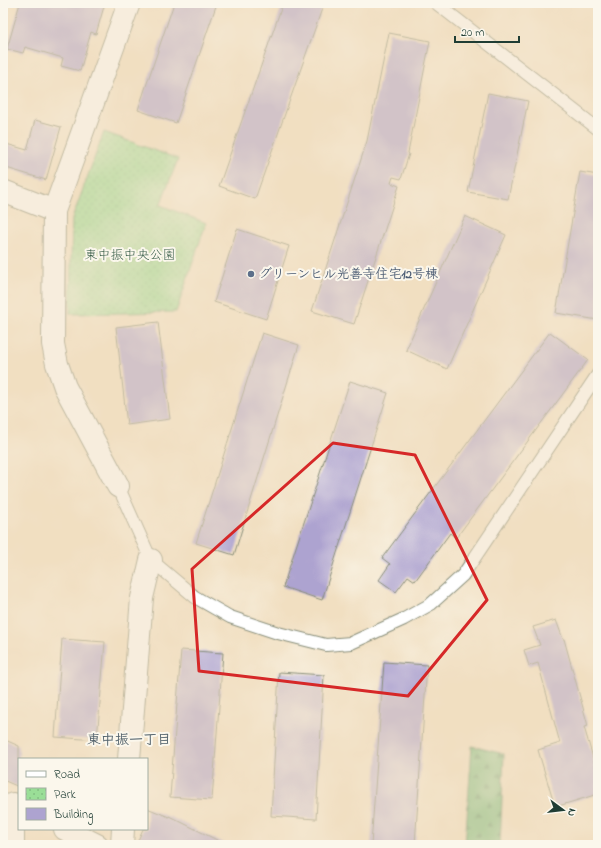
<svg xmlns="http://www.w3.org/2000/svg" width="601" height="848" viewBox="0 0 601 848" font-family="'Indie Flower','Klee One',sans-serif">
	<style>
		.forest { fill: url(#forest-firs); stroke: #4d7d5a }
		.park { fill: url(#park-dots); stroke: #5c8e66 }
		.building { fill: #ada3d0 }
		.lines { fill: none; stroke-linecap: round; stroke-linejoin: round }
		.service-casing { stroke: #888e7a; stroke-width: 14 }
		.minor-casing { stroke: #888e7a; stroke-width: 24 }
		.service { stroke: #fff; stroke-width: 12 }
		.minor { stroke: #fff; stroke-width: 22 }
		.marked { fill: none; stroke: #d62828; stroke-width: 3; stroke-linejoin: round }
		.service-dot { fill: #5c6f8a; stroke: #fbf7ec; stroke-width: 1.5 }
		.labels { text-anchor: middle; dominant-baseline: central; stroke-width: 4; stroke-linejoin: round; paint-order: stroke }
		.park-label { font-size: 13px; fill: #385d48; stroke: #fbf7ec }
		.service-label { font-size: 13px; font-weight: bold; fill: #4e5e75; stroke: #fbf7ec; text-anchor: start }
		.neighbourhood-label { font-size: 14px; font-weight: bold; fill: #51616b; stroke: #fbf7ec }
	</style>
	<defs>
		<pattern id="forest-firs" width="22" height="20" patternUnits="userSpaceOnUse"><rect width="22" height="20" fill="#7bbd80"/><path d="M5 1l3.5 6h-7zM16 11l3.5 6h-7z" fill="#649b6a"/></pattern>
		<pattern id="park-dots" width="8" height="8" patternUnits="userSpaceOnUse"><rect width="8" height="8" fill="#9ade97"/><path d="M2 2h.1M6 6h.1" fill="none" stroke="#84bf83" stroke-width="1.8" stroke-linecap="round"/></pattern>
	</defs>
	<rect width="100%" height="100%" fill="#fbf7ec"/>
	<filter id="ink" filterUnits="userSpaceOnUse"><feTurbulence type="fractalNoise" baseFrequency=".025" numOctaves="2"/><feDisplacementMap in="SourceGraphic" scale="8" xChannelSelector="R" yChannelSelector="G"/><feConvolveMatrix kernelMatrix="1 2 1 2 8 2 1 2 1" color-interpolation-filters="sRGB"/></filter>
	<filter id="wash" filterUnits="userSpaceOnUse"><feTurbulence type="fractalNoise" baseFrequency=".012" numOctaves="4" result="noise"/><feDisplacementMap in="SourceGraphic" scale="16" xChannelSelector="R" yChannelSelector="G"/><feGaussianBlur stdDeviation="0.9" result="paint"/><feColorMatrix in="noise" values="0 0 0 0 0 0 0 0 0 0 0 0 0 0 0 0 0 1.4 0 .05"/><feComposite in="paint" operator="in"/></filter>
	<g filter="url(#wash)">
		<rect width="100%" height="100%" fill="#f1dfc1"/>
		<path class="forest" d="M472,746L504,754L500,845H465Z"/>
		<path class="park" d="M104,132L178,159L160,205L206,223L176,312L70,314L72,219Z"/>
		<g id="blocks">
			<g class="building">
				<path d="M20,3H105L96,34L91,32L80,71L61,66L63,58L25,47L23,53L7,49Z"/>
				<path d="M174,3H217L176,123L138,110Z"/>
				<path d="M283,3H324L255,199L219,186Z"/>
				<path d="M389,33L430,41L408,153L409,154L401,179L393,177L391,183L399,186L354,324L312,311L367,141Z"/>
				<path d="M488,93L528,101L508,199L468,192Z"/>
				<path d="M35,120L61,127L46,180L3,167V143L27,150Z"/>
				<path d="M580,172L598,175V320L556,313Z"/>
				<path d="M465,216L506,235L447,369L406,350Z"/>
				<path d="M237,229L289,246L266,319L214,302Z"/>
				<path d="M158,322L170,419L127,425L116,327Z"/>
				<path d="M550,332L588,360L456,538L450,533L415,581L408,576L396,592L379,580L390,564L382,558Z"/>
				<path d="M262,333L299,345L234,555L196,543Z"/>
				<path d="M350,381L388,393L322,600L283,587Z"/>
				<path d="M556,620L563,639H564L588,726L584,727L598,775V794L555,807L538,750L560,743L538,663L529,666L524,650L540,645L533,627Z"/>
				<path d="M62,639L105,642L97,740L55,737Z"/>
				<path d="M181,650L223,653L212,800L170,797Z"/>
				<path d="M384,662L427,665L415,845H371Z"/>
				<path d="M279,672L324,675L316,819L271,816Z"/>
				<path d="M3,739L19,746V787L3,780Z"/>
				<path d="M147,808L169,817V816L227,845H136L143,829H147Z"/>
			</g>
		</g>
	</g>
	<g filter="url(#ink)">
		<use href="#blocks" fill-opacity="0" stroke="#888e7a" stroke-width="1"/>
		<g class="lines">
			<defs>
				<g id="service">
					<path d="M436,3L598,129"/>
					<path d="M118,486L151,560L195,597L230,617L278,633L326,645L351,643L404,619L431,604L463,575L598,374"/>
				</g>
				<g id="minor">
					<path d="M3,191L54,211"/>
					<path d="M118,486L65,387L57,364L53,344L54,211L129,3"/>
					<path d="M129,759L142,598L151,560"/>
					<path d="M65,829L97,845"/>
					<path d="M13,845V804"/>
					<path d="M122,845L123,829"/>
				</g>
			</defs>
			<use href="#service" class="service-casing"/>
			<use href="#minor" class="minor-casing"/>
			<use href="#service" class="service"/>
			<use href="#minor" class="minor"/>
		</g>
	</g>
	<path d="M0 0H601V848H0ZM333,443L415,455L487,600L408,696L199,671L192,569Z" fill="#f1dfc1" fill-opacity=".55" fill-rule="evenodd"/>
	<path class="marked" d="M333,443L415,455L487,600L408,696L199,671L192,569Z"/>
	<circle class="service-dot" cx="251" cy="274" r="4"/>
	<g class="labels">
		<g class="park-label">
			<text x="130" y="255">東中振中央公園</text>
		</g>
		<g class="service-label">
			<text x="259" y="274">グリーンヒル光善寺住宅12号棟</text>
		</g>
		<g class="neighbourhood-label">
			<text x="129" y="740">東中振一丁目</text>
		</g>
	</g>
	<rect width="601" height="848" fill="none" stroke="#fbf7ec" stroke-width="16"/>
	<rect x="18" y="758" width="130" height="72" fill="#fbf7ec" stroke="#a3ada2"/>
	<rect x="26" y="771" width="20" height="6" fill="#ffffff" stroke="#a3ada2"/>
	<text x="54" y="778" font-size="12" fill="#1f3d34">Road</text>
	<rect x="26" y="788" width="20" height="12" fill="url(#park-dots)" stroke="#a3ada2"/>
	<text x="54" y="798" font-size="12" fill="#1f3d34">Park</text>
	<rect x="26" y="808" width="20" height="12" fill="#ada3d0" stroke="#a3ada2"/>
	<text x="54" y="818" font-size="12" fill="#1f3d34">Building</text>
	<g transform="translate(563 810) rotate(105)" stroke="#fbf7ec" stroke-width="3" paint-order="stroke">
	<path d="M0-3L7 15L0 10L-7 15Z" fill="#1f3d34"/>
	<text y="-6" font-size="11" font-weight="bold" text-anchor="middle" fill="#1f3d34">N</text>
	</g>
	<path d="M455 36v6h64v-6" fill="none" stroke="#1f3d34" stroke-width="2"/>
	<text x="461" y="36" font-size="12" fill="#1f3d34" stroke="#fbf7ec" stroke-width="3" paint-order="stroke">20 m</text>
</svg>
